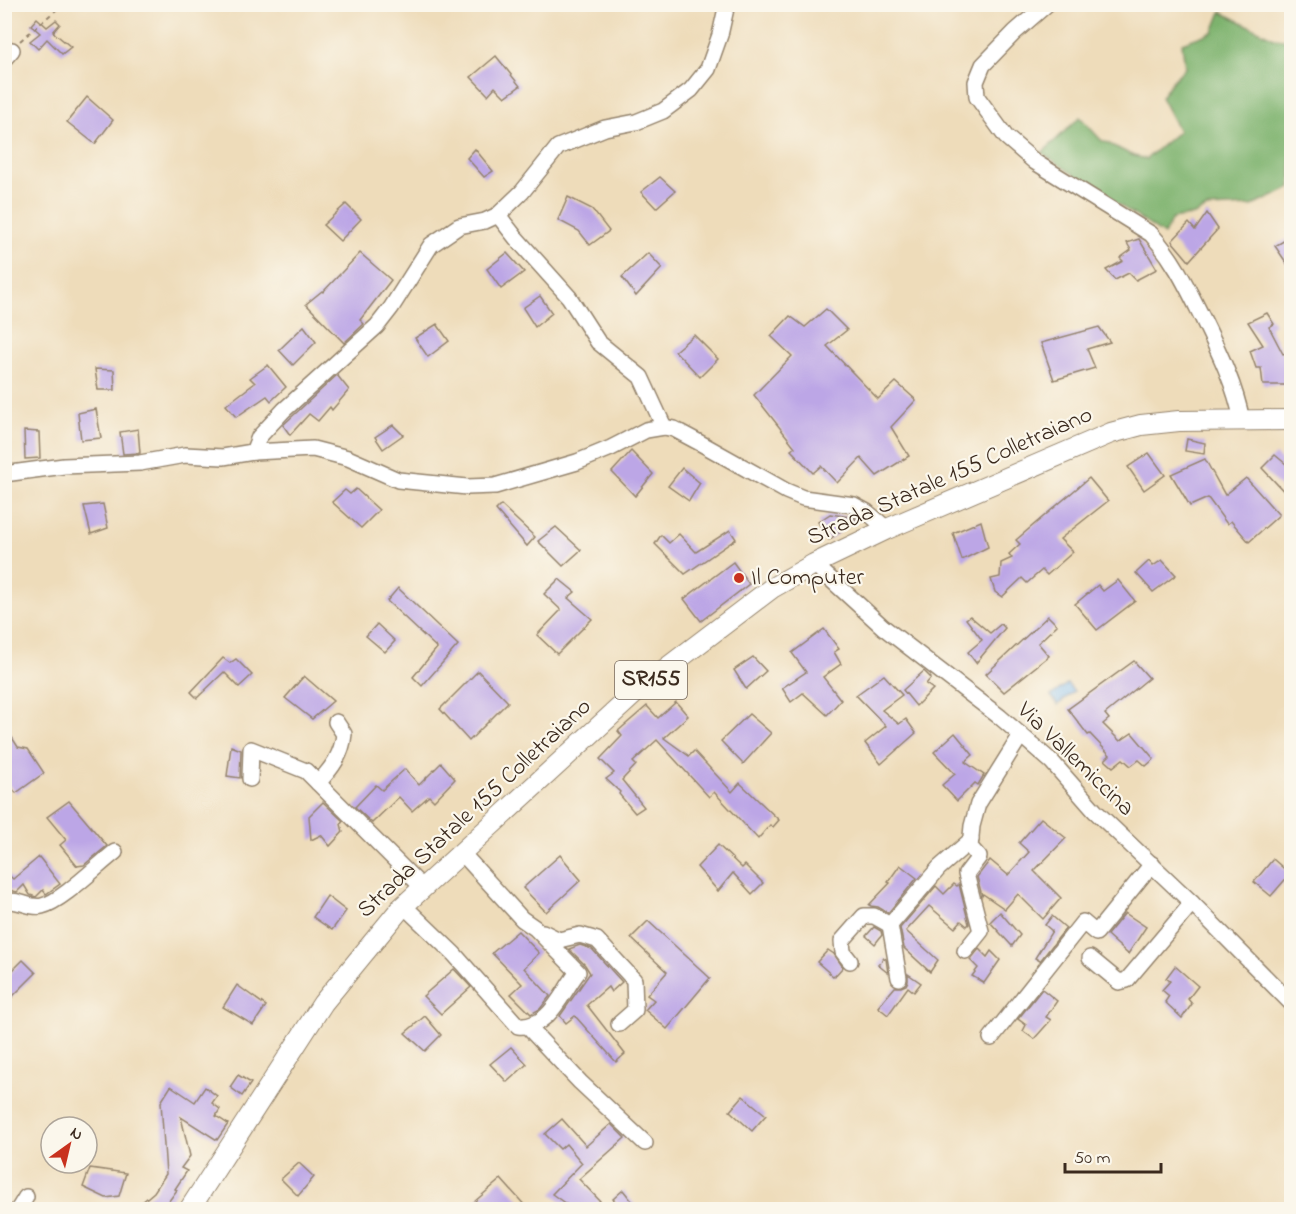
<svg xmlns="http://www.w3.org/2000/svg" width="1296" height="1214" viewBox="0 0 1296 1214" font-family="'Indie Flower',sans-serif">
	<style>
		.forest { fill: #7db26d; stroke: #5c6e46; stroke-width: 1.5 }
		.water { fill: #7cb8ee; stroke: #5c7186; stroke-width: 1.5 }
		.building { fill: #bca6e6 }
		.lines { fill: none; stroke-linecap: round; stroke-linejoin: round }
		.minor-casing { stroke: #94836c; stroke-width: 18 }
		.major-casing { stroke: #94836c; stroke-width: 22 }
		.path { stroke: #94836c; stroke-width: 2; stroke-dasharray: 4.5 4.5; stroke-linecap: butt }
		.minor { stroke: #fff; stroke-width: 15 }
		.major { stroke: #fff; stroke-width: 20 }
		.poi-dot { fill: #c8321e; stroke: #fbf7ec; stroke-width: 2 }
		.labels { text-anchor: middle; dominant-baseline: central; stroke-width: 4.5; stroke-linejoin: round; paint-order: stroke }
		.shield { fill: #fbf7ec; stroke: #75685c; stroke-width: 1.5 }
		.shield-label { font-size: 22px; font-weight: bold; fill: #3b2a1e }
		.street-label { font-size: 24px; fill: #3b2a1e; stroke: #fbf7ec }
		.poi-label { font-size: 24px; fill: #3b2a1e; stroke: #fbf7ec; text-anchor: start }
	</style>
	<rect width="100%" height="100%" fill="#fbf7ec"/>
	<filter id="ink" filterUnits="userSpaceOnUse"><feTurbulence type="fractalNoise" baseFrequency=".0167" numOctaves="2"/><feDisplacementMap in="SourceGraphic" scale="12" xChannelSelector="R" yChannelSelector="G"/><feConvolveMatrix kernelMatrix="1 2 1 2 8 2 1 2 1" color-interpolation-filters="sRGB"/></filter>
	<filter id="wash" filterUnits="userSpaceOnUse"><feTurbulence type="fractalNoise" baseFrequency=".008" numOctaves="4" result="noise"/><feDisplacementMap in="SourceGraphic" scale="24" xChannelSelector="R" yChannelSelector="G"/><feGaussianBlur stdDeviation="1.35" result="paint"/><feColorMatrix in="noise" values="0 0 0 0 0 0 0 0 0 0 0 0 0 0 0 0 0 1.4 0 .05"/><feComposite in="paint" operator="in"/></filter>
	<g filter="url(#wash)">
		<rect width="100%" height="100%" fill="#eedcba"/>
		<path class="forest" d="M1221,12L1276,39H1291V188L1252,206L1207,208L1194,215L1172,219L1164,235L1042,153L1080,117L1101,140L1134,156L1146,159L1179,131L1161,97L1173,80L1185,68L1182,43L1213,32Z"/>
		<path class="water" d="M1067,684L1074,691L1058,705L1051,696Z"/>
		<g id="blocks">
			<g class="building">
				<path d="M37,18L47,27L56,20L60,24L53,32L71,47L62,54L47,39L38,49L30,41L40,33L31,25Z"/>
				<path d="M496,56L520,86L505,97L495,87L488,95L471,77Z"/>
				<path d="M87,97L113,120L95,144L67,122Z"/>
				<path d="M475,149L493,171L484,177L467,158Z"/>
				<path d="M660,177L675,191L656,208L641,192Z"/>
				<path d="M568,197L592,209L609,231L590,245L579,231L558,220Z"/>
				<path d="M346,204L361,219L340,241L323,225Z"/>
				<path d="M1207,213L1218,229L1189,261L1172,241L1189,223L1195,230Z"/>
				<path d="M1292,236V271L1275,246Z"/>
				<path d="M1139,239L1157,269L1136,280L1129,273L1115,280L1106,270L1123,261L1120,258L1131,250L1127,243Z"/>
				<path d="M360,253L391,280L360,320L364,324L344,343L306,304L322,291L323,292Z"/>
				<path d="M507,253L524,272L501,289L487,269Z"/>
				<path d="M648,253L662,268L636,296L622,277Z"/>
				<path d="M540,296L552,313L535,327L523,308Z"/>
				<path d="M826,309L847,330L827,346L878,399L896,382L916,400L891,427L909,456L877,476L861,458L837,483L821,466L813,473L791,450L795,447L754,395L792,356L771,336L790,316L805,327Z"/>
				<path d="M1267,313L1274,324L1269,327L1283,354L1287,353L1292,385H1263L1261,368H1256L1250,351L1263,345L1248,322Z"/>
				<path d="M437,324L449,341L428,357L415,338Z"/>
				<path d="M304,326L316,342L293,365L279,350Z"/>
				<path d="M1099,327L1110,342L1087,349L1095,368L1054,380L1041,343Z"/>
				<path d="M694,335L718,359L700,377L675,351Z"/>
				<path d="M268,365L286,387L271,401L267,396L236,417L226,405L255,383L250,378Z"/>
				<path d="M95,369L114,370L115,390H98Z"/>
				<path d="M337,375L349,390L332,410L330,407L318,421L309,414L290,435L283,425Z"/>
				<path d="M96,409L101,438L81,440L78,413Z"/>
				<path d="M393,425L403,435L383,449L375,437Z"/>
				<path d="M138,429L140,453L123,454L120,432Z"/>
				<path d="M24,431L39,432L40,458L25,459Z"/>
				<path d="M1187,439L1205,443L1204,454L1185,451Z"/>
				<path d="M631,451L653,474L635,496L612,472Z"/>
				<path d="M1149,453L1165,475L1144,490L1128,467Z"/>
				<path d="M1275,455L1292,469V500L1262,468Z"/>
				<path d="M1205,459L1225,495L1246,478L1279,515L1249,542L1231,521L1227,524L1208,498L1190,506L1171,474Z"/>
				<path d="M682,468L700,483L689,501L668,486Z"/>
				<path d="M1089,478L1108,501L1060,539L1073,552L1047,575L1042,570L1027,583L1022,578L1002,597L995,592L991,579L1000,577L1001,563L1012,558L1009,554L1020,544L1016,540Z"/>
				<path d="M356,489L379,510L361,528L332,502L345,490L350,494Z"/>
				<path d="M103,504L108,528L91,534L84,506Z"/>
				<path d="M501,505L535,537L527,546L496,510Z"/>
				<path d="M830,514L857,518L829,540L818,522Z"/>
				<path d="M981,521L988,547L962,560L953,533Z"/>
				<path d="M556,527L581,550L563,566L538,541Z"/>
				<path d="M730,530L736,539L685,574L655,544L661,535L669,543L679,534L696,552Z"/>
				<path d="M1162,560L1176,575L1153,592L1136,573L1149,561L1153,566Z"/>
				<path d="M733,562L749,584L701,621L684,599Z"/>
				<path d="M559,579L575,592L568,598L592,619L557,654L537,635L561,610L544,594Z"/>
				<path d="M1118,580L1135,601L1097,630L1075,604L1098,585L1103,591Z"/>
				<path d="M398,588L458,645L422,686L413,677L437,648L387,601Z"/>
				<path d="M970,616L990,633L1001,624L1005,628L976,663L968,652L982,640L966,619Z"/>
				<path d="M1048,616L1057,625L1038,643L1049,656L1004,692L986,674Z"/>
				<path d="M377,624L395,641L385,652L366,636Z"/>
				<path d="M824,629L839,649L834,652L841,664L823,677L841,700L827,715L803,693L791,702L782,688L806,672L792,653Z"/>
				<path d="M753,657L766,671L746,689L734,670Z"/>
				<path d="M223,658L230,663L236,659L252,675L239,687L224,672L197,698L191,692Z"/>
				<path d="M1134,661L1149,678L1105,714L1109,719L1103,724L1120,741L1132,733L1154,759L1146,766L1139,760L1131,766L1123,759L1113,767L1105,760L1110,755L1090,734L1088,735L1068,709Z"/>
				<path d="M478,671L508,702L469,741L440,709Z"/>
				<path d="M924,671L931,678L926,684L933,689L916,706L903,690Z"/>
				<path d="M884,675L902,695L882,710L899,724L906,719L916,733L881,764L865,743L886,726L856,695Z"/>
				<path d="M304,676L333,701L312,719L285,698Z"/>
				<path d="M676,702L688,716L664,738L689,756L694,751L732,792L740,783L779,820L773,827L770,825L758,839L714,792L709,797L657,740L633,762L636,765L622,780L644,807L635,813L619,794L620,792L606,779L614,773L600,759L622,736L618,731L647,706L658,718Z"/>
				<path d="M749,714L771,733L743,764L721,741Z"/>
				<path d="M4,725L18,747L28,749L44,773L16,793L4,780Z"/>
				<path d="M955,733L973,755L965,762L984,775L978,785L975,783L957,801L942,785L955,774L934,752Z"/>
				<path d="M231,746L241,750L240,778L227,776Z"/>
				<path d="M441,763L455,779L434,801L429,796L412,811L399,797L372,823L355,807L376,785L382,790L405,769L419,785Z"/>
				<path d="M69,801L107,846L84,865L77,866L60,845L66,840L47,817Z"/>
				<path d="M323,802L343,821L341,824L343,832L330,846L321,835L311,840L309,816Z"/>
				<path d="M1041,818L1066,838L1034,871L1061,898L1043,919L1018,894L1005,909L983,894L982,896L977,877L990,860L1008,875L1029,852L1019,843Z"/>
				<path d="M718,845L742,868L745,865L763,883L752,894L733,873L718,891L697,867Z"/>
				<path d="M560,855L581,880L546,912L523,888Z"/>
				<path d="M39,857L60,884L46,894L43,890L36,897L30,895L24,885L17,892L9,890L4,893V871L13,879Z"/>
				<path d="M1273,859L1290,874L1271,896L1254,882Z"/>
				<path d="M900,865L917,878L888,913L878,907L871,906L869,905L890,883L888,882Z"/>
				<path d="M954,884L957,886L959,884L969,924L967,926L961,921L955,928L929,906L906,931L938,960L930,972L904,948L900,928L936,886L944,894Z"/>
				<path d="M327,896L346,911L332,930L313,917Z"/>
				<path d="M1000,912L1020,935L1012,946L990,922Z"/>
				<path d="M1125,913L1146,927L1128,954L1107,935Z"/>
				<path d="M1052,916L1066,928L1040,961L1035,958L1052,931L1045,925Z"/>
				<path d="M648,921L710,978L667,1029L645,1010L654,1000L647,995L667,972L631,938Z"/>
				<path d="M874,927L881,931L882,935L875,944L866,936Z"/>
				<path d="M518,931L539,953L524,968L550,996L540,1009L531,1014L511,994L522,984L492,953Z"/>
				<path d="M580,945L592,949L622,982L611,992L608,987L587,1005L625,1054L616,1062L575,1016L566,1023L560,1016L590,973L585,965L569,949Z"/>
				<path d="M979,949L987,957L991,951L1000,960L984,983L972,976L978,968L970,960Z"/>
				<path d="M828,950L834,954L843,967L834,977L817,962Z"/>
				<path d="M884,958L886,959L888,973L878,965Z"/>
				<path d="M23,960L36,973L11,998L4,992V979Z"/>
				<path d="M1175,966L1198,986L1188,999L1192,1004L1182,1018L1165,1002L1169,996L1162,990L1170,981L1166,978Z"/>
				<path d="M454,969L471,987L441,1014L423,996Z"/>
				<path d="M908,974L921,983L914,992L908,987L888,1015L878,1007L895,987H901L906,985L908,981Z"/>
				<path d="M237,985L266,1006L253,1025L223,1007Z"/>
				<path d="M1042,989L1057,1001L1046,1017L1051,1020L1034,1039L1023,1031L1026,1025L1018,1019Z"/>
				<path d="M425,1016L441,1035L425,1051L405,1033Z"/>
				<path d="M511,1047L527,1064L507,1082L490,1064Z"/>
				<path d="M238,1075L251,1083L242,1096L230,1087Z"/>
				<path d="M171,1086L195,1102L205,1087L217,1096L212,1103L220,1109L216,1116L228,1124L217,1140L181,1117L190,1156L181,1168L187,1171L175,1189L177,1190L163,1209H134L154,1192L166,1174L161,1102Z"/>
				<path d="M743,1096L766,1115L752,1131L730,1111Z"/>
				<path d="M562,1119L586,1146L611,1124L625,1138L579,1179L600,1201L591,1209H573L552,1194L582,1163L566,1144L560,1149L545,1134Z"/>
				<path d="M299,1163L314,1177L298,1196L281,1179Z"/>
				<path d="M90,1168L126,1173L119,1196L106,1198L83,1187Z"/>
				<path d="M501,1179L528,1209H481L474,1202Z"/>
				<path d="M623,1190L635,1205L630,1209H623L613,1199Z"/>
			</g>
		</g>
	</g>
	<g filter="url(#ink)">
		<use href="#blocks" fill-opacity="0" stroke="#94836c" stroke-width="1.5"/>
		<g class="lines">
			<defs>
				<g id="minor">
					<path d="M1047,4L1015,32L983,65L976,82L977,97L1006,137L1035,162L1151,234C1174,259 1187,287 1202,317C1218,350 1235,384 1242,421"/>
					<path d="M4,59L12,50"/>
					<path d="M498,215L516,238L569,297L598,342L641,377L664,427"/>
					<path d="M253,452L259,437L284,410L377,326L391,308L431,245L459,226L485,221L498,215L522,192L558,147L605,128L636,122L663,111L691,90L708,69L720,35L727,4"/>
					<path d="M4,474L64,466L140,463L185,455L223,457L253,452L313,449L348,458L398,480L467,487L495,486L577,462L611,448L646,430L664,427L674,429L702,444L786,491L803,498L854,505L867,512L887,529"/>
					<path d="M814,564L883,627L1000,717L1052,762L1095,811L1192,903L1292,1004"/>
					<path d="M250,779L251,749L306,771L423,888"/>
					<path d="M318,783C332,768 342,755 344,734L336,722"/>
					<path d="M4,903C18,897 28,909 42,906C61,902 98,865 115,852"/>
					<path d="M404,906L454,954L518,1026C550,1029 561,993 578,972L535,928L522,919L461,852"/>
					<path d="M543,932L559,940L580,935L597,940L634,980L635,1010L619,1024"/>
					<path d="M965,951L981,931L966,874L979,857L970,847L972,826L978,804L1021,735"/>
					<path d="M1090,958L1119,982L1127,980L1192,903"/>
					<path d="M850,961L843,952L842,941L864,916H874L890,925"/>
					<path d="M899,978L890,925L939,868L971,840"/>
					<path d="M528,1027L580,1082L645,1143"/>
					<path d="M991,1038L1083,922L1096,933L1152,864"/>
					<path d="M18,1210L26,1197"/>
				</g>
				<path id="major" d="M189,1210L323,1003L401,908L643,686L772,588L814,564L887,529L1111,433L1141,425L1179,421L1292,420"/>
			</defs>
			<use href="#minor" class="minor-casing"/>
			<use href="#major" class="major-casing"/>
			<path class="path" d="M20,41L63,4"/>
			<use href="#minor" class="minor"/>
			<use href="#major" class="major"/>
		</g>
	</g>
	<circle class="poi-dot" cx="739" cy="578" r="6"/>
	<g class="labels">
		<rect class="shield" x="615" y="661" width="72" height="38" rx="4.5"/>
		<g class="shield-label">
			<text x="651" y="680">SR155</text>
		</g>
		<g class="street-label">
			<text transform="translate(950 477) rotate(-24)">Strada Statale 155 Colletraiano</text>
			<text transform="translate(1075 760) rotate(44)">Via Vallemiccina</text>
			<text transform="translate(475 809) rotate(-43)">Strada Statale 155 Colletraiano</text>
		</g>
		<g class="poi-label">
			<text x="751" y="578">Il Computer</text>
		</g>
	</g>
	<rect width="1296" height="1214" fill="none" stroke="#fbf7ec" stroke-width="24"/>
	<g transform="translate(69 1145) rotate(34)"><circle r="28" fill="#fbf7ec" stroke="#aea59a" stroke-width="1.5"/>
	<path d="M0-4.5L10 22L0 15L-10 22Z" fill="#c8321e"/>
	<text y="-9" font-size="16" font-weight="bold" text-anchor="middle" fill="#3b2a1e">N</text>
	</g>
	<path d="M1065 1163v9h96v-9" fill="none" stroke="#3b2a1e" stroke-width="3"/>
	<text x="1074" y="1163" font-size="18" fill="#3b2a1e" stroke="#fbf7ec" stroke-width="4.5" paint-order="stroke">50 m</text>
</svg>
